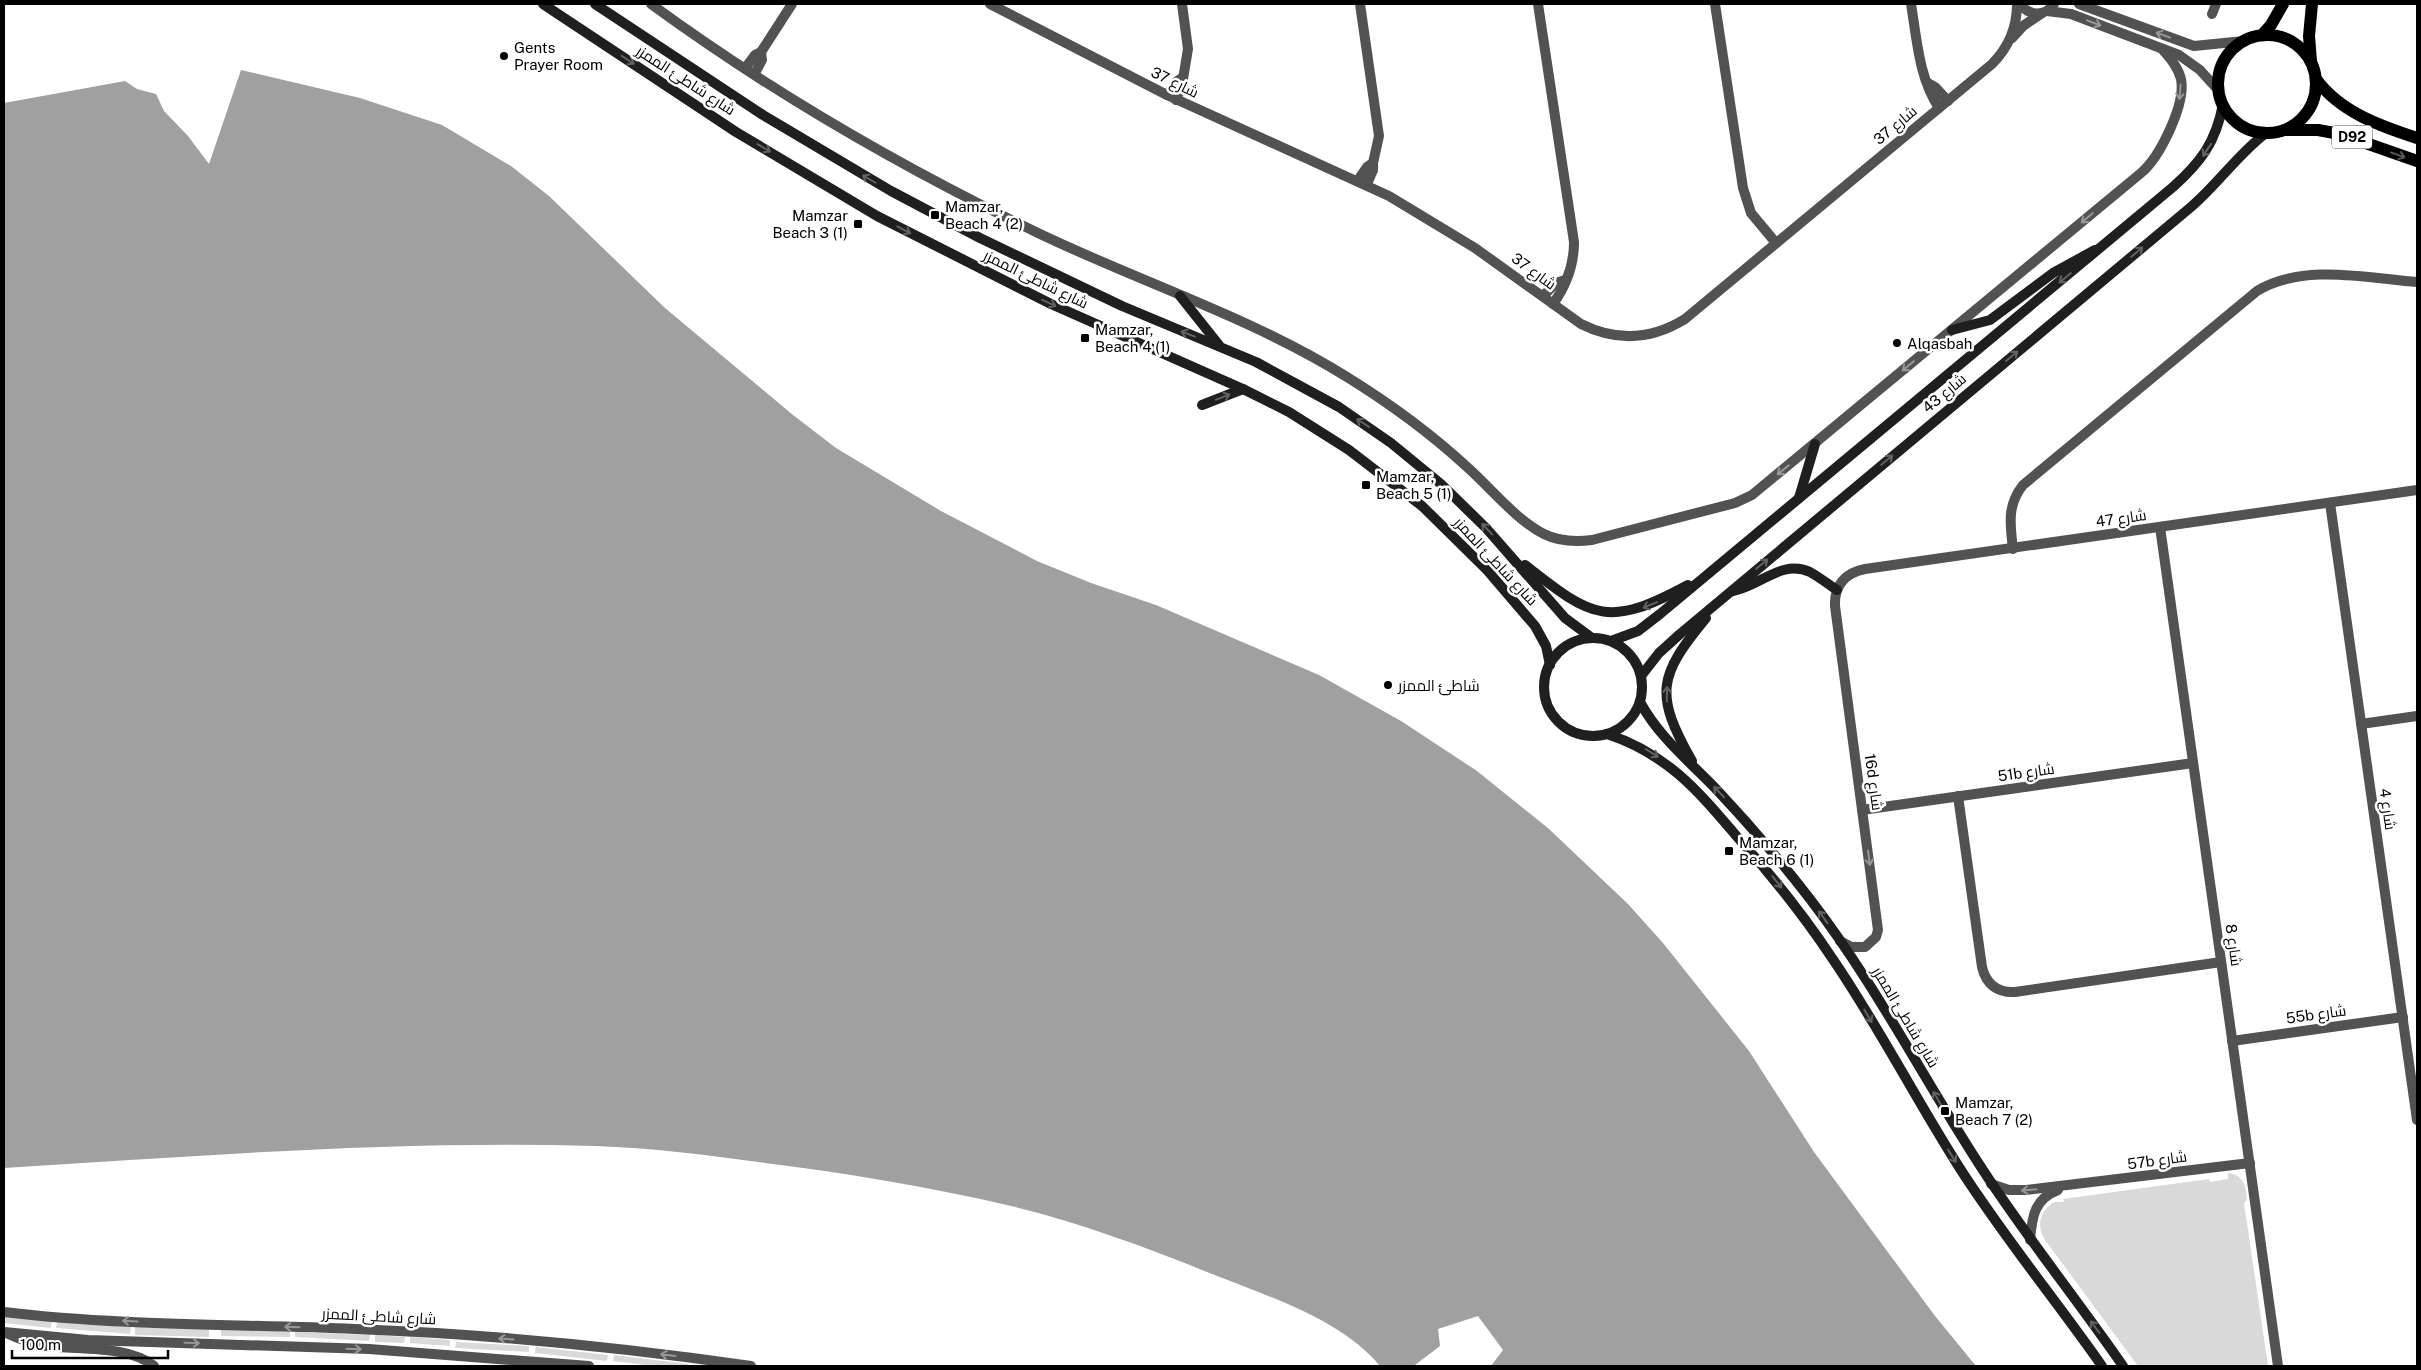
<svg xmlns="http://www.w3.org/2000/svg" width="2421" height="1370" viewBox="0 0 2421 1370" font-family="'Public Sans',Cairo,sans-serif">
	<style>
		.green { fill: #d9d9d9 }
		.water { fill: #a0a0a0 }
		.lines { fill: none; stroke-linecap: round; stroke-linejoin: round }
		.minor { stroke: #525252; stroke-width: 10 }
		.tertiary { stroke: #525252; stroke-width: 10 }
		.secondary { stroke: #1f1f1f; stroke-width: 10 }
		.primary { stroke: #000; stroke-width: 12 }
		.oneway { stroke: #979797 }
		.oneway2 { stroke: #626262 }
		.oneway3 { stroke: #595959 }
		.poi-dot { fill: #000; stroke: #fff; stroke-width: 2 }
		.labels { text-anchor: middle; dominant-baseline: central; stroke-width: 5; stroke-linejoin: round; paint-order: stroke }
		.shield { fill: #fff; stroke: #4c4c4c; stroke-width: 1 }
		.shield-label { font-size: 14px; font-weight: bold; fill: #000 }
		.poi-label { font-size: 15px; fill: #000; stroke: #fff; text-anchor: start }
		.street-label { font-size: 15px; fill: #000; stroke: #fff }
	</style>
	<rect width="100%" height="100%" fill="#fff"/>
	<g class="green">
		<path d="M2228,1173C2244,1175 2246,1186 2247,1200L2244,1203L2268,1366H2138L2045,1240C2036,1226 2040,1211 2054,1202H2064L2063,1199L2209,1179L2210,1182L2228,1179Z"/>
		<path d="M4,1316L52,1321L51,1328L4,1323Z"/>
		<path d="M57,1322L131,1327L130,1334L56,1328Z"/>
		<path d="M135,1327L209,1329V1337L135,1335Z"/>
		<path d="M221,1330L290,1331V1337L221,1336Z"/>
		<path d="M295,1332L370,1335L369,1341L295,1337Z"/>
		<path d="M375,1335L405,1337L404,1343L375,1342Z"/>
		<path d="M410,1337L450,1340V1346L410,1343Z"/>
		<path d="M456,1342L529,1346V1352L455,1348Z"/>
		<path d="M536,1347L608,1355L607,1361L535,1353Z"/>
		<path d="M614,1355L688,1364V1366H654L613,1361Z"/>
	</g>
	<path class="water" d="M241,70L360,98L442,125L511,166L549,196L665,308L793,415L836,448L941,511L1037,561L1091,583L1156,605L1319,675L1401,721L1477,771L1549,829L1628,904L1663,943L1749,1051L1814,1152L1935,1316L1976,1366H1491L1503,1350L1478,1316L1438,1329L1440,1346L1415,1365L1380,1366C1340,1318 1264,1295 1207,1272C1143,1246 1077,1222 1011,1206C930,1187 847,1173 765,1163C709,1155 651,1148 595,1146C398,1140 200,1156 4,1168V103L125,81L137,89L156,94L164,111L188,136L209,164Z"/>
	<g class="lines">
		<g class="minor">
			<path d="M651,4C770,91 905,169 1038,233C1140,282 1251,317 1347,377C1389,403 1429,432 1466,466C1490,487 1516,520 1544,534C1560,542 1576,542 1592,540L1735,503L1752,495L2141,173C2160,157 2186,104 2181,79C2178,67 2170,58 2162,49"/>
			<path d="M990,4L1167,95L1389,196L1475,248L1581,324C1617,342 1651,340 1685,319L1992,64C2008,48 2017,27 2017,4"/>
			<path d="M1360,4L1379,136L1373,163V170L1367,184"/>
			<path d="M1538,4L1574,242C1574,264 1566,286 1553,304"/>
			<path d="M1715,4L1743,188L1751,213L1776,243"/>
			<path d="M1911,4C1917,40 1919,78 1939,108"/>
			<path d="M2020,4C2029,16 2045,17 2054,4"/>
			<path d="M2079,4L2194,46L2244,41"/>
			<path d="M2047,11L2071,14L2179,55L2200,70L2219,91"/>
			<path d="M2212,14L2216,4"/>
			<path d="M2012,38L2023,26L2042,13"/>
			<path d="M746,67L755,55L761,52L792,4"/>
			<path d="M755,73L762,60L761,52"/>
			<path d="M1928,83L1935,87L1948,101"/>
			<path d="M1167,95L1176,82L1182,78"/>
			<path d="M1176,100L1182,85L1188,49L1182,4"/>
			<path d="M1358,180L1367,167L1373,163"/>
			<path d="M1543,296L1556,283L1565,280"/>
			<path d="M2330,503L2417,1120"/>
			<path d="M2160,527L2278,1366"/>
			<path d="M2013,549C2010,524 2007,505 2023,485L2257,291C2303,263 2367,278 2417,282"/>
			<path d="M2361,724L2417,716"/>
			<path d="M1958,796L1982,967C1986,984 1997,993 2015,992L2221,962"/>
			<path d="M1862,810L2193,763"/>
			<path d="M1840,941L1851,947H1865L1876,937L1878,930L1835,606C1834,585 1845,573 1865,569L2417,490"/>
			<path d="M2232,1041L2403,1017"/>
			<path d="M1991,1184L2009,1190H2026L2250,1163"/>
			<path d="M2030,1240C2032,1217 2034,1199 2058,1190"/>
			<path d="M6,1333C19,1339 33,1344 47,1346C80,1350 128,1345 154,1366"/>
		</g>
		<g class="tertiary">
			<path d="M4,1312C120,1326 239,1324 355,1329C488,1334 620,1347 751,1366"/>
			<path d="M4,1332L88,1340L369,1349L589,1366"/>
		</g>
		<g class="secondary">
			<path d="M543,4L736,132L877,216L1051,304L1243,389L1289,412L1349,450L1422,506L1487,570L1535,626L1546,646L1550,665"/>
			<path d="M595,4L763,115L891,191L980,238L1122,306L1256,362L1339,407L1391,443L1441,484L1486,528L1565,618L1592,638"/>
			<path d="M1180,296L1219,345"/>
			<path d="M1952,330L1990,320L2053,273L2095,250"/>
			<path d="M1202,405L1243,389"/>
			<path d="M1799,498L1815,444"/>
			<path d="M1525,565C1593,619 1609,628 1688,585"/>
			<path d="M1733,591C1760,586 1782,559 1810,572C1819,577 1828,584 1837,590"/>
			<circle cx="1593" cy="687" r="49"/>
			<path d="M1611,641L1638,631L1660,614L2173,187C2201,162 2216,142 2223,104"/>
			<path d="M1641,676L1659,653L1680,634L2191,207C2218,184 2238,154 2266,133"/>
			<path d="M1640,702C1659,737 1688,760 1716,789C1749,824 1780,860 1810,899C1874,982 1922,1076 1979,1164C2024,1234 2076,1298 2123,1366"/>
			<path d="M1607,734C1668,754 1699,792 1739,839C1773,877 1804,916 1832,958C1878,1025 1915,1098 1959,1167C2003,1236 2055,1299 2102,1366"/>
			<path d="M1692,761C1654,694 1658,676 1706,618"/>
		</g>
		<g class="primary">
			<path d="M2262,35L2271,25L2283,4"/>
			<circle cx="2267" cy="84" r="49"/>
			<path d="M2311,61L2309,36L2312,4"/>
			<path d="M2316,79C2340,112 2380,126 2417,138"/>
			<path d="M2286,130H2318L2340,134L2417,161"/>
		</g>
	</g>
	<defs><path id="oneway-shaft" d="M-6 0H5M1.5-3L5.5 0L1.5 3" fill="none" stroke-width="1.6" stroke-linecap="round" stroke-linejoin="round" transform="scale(1.25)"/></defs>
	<g class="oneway">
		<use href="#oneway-shaft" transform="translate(2094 23) rotate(21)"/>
		<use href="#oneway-shaft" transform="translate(2163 35) rotate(-160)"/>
		<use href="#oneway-shaft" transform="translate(2180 92) rotate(95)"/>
		<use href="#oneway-shaft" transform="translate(2087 218) rotate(140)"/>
		<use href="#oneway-shaft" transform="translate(1908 366) rotate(140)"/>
		<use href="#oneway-shaft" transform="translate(1783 470) rotate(141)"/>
		<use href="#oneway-shaft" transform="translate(1869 858) rotate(82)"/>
		<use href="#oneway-shaft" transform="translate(2029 1190) rotate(175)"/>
		<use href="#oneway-shaft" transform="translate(130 1321) rotate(-177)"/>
		<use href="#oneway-shaft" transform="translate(292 1327) rotate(-178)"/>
		<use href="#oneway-shaft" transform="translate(506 1339) rotate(-176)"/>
		<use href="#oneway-shaft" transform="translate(192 1343) rotate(1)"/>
		<use href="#oneway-shaft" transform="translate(354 1349) rotate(2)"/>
		<use href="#oneway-shaft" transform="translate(668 1355) rotate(-173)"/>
	</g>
	<g class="oneway2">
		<use href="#oneway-shaft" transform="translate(628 60) rotate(34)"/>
		<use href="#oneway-shaft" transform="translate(764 148) rotate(31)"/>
		<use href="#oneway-shaft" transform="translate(2207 150) rotate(124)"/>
		<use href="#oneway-shaft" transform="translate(869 179) rotate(-150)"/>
		<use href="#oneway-shaft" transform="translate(904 230) rotate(28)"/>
		<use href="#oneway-shaft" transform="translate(2137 252) rotate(-40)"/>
		<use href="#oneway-shaft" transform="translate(2065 278) rotate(140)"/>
		<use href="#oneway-shaft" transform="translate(1049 303) rotate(25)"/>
		<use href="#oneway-shaft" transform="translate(1188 334) rotate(-159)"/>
		<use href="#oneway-shaft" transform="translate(2012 356) rotate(-40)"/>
		<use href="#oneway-shaft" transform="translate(1223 397) rotate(-21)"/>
		<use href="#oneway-shaft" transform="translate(1363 423) rotate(-146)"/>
		<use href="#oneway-shaft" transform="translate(1887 460) rotate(-40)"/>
		<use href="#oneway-shaft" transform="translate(1487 529) rotate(-134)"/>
		<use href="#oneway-shaft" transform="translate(1762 564) rotate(-40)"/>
		<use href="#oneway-shaft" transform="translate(1650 605) rotate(157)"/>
		<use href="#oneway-shaft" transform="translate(1667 694) rotate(-89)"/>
		<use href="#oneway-shaft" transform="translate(1652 753) rotate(32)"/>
		<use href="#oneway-shaft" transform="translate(1719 792) rotate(-134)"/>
		<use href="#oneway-shaft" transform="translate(1777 882) rotate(52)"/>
		<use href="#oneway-shaft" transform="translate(1823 917) rotate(-126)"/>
		<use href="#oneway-shaft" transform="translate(1868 1016) rotate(60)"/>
		<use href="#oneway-shaft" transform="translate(1937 1098) rotate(-120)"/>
		<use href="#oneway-shaft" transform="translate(1952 1156) rotate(58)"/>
		<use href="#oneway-shaft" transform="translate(2095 1327) rotate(-127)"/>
	</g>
	<use class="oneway3" href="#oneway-shaft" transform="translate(2398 155) rotate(20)"/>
	<g class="poi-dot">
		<circle cx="504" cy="56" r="5"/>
		<rect x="930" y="210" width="10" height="10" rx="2.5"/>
		<rect x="853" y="219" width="10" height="10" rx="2.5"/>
		<rect x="1080" y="333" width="10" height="10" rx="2.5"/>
		<circle cx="1897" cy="343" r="5"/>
		<rect x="1361" y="480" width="10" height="10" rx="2.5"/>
		<circle cx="1388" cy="685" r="5"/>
		<rect x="1724" y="846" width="10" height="10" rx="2.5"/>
		<rect x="1940" y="1106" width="10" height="10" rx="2.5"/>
	</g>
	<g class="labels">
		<rect class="shield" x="2332" y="125.5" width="40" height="23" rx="4"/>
		<g class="shield-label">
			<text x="2352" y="137">D92</text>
		</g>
		<g class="poi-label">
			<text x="514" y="47">Gents<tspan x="514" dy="17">Prayer Room</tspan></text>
			<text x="945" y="206">Mamzar,<tspan x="945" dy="17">Beach 4 (2)</tspan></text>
			<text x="848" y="215" text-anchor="end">Mamzar<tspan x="848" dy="17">Beach 3 (1)</tspan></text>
			<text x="1095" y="329">Mamzar,<tspan x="1095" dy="17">Beach 4 (1)</tspan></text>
			<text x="1907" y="343">Alqasbah</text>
			<text x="1376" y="476">Mamzar,<tspan x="1376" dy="17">Beach 5 (1)</tspan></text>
			<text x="1398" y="685">شاطئ الممزر</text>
			<text x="1739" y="842">Mamzar,<tspan x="1739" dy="17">Beach 6 (1)</tspan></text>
			<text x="1955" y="1102">Mamzar,<tspan x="1955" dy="17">Beach 7 (2)</tspan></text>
		</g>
		<g class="street-label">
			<text transform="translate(686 80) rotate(33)">شارع شاطئ الممزر</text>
			<text transform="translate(1175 82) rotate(26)">شارع 37</text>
			<text transform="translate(1895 125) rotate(-40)">شارع 37</text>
			<text transform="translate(1534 271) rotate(36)">شارع 37</text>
			<text transform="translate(1036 279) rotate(26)">شارع شاطئ الممزر</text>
			<text transform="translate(1944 393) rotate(-40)">شارع 43</text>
			<text transform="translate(2121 518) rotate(-8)">شارع 47</text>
			<text transform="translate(1496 561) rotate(47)">شارع شاطئ الممزر</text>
			<text transform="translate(2026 772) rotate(-8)">51b شارع</text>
			<text transform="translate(1874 782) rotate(82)">16d شارع</text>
			<text transform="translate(2388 809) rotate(82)">شارع 4</text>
			<text transform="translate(2234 945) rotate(82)">شارع 8</text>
			<text transform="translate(2316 1014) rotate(-8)">55b شارع</text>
			<text transform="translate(1906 1017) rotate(59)">شارع شاطئ الممزر</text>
			<text transform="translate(2157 1160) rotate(-8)">57b شارع</text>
			<text transform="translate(379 1316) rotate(3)">شارع شاطئ الممزر</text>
		</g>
	</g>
	<rect width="2421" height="1370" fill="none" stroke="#000000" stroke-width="10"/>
	<path d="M12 1350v8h156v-8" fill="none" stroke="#000000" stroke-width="2.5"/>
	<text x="20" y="1350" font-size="15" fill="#000000" stroke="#ffffff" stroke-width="4" paint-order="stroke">100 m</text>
</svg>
